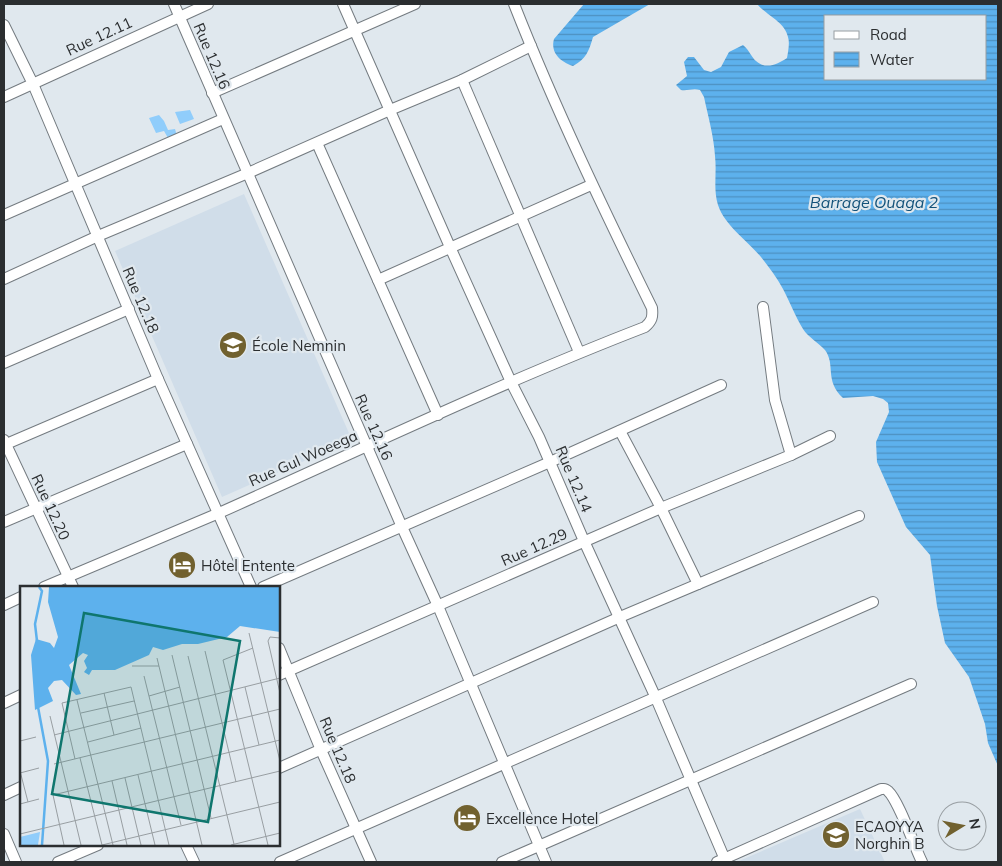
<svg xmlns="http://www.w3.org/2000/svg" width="1002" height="866" viewBox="0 0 1002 866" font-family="Mulish,sans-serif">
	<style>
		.built { fill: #d0dde9 }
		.green { fill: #90cdfb }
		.water { fill: url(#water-rules); fill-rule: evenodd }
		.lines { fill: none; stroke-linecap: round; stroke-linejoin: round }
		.minor-casing { stroke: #747b80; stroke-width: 12 }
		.minor { stroke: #fff; stroke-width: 10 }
		.labels { text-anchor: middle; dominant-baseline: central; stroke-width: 4.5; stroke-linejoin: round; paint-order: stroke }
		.street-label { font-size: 15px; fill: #2b2e30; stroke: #e0e8ee }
		.poi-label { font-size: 15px; fill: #2b2e30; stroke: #e0e8ee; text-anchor: start }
		.water-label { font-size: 16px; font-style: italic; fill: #13527a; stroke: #e0e8ee }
		.inset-river { fill: none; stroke: #5db1ed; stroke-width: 2.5 }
		.inset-road { fill: none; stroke: #989ea2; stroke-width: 1 }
		.view { fill: #0f766e; fill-opacity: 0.15; stroke: #0f766e; stroke-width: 2.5 }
		.inset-edge { fill: none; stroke: #2b2e30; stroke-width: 2.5 }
	</style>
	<defs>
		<pattern id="water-rules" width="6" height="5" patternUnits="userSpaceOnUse" patternTransform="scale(1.25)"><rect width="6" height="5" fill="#5db1ed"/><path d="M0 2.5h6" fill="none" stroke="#4d90c0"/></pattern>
	</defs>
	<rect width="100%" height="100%" fill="#e0e8ee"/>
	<g class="built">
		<path d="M244,194L352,440L222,497L115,251Z"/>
		<path d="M860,809L885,862H739V861Z"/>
	</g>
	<g class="green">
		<path d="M190,110L194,119L180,124L175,112Z"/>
		<path d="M159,115L164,121L168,130L175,129L177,136L168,138L164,131L156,133L149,118Z"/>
	</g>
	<g class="water">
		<path d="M584,4H650L593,37C589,51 586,59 573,66C561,62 550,53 554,39Z"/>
		<path d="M757,4H998V766L988,743L985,724L969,677L945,643L937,606L930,555L906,527L877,462L876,442L889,412L888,403L883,399L873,396L843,398C824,380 836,365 825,350C819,343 808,337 803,329C795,316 790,302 783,289C777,278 769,267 761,257C747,240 725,226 718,205C713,189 717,173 715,156C714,137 708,116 704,97L700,90C693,88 688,91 681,90L676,85L687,76L684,62L688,57H694L704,70L711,72L721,67L729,52L743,45C750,51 752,58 756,61C766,70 778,64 787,58C788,52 790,43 788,37C785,22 766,15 757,4ZM826,16H986V79H826Z"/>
	</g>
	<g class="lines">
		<defs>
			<g id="minor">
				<path d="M174,4L402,527L438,606L546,862"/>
				<path d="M343,4L450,247L511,382L539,437L584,541L655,696L726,862"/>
				<path d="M4,25L33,84L158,379L251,587"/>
				<path d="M462,80L579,352"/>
				<path d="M212,93L415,4"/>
				<path d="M4,97L208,4"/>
				<path d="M317,143L438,415"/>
				<path d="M4,215L223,119"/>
				<path d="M4,279L98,236L248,173L390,110L462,80L531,46"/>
				<path d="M378,280L591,185"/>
				<path d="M763,307L775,400L791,455"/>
				<path d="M4,363L129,309"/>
				<path d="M620,431L661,508L698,584"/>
				<path d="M4,440L73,587"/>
				<path d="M4,445L158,379"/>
				<path d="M4,522L187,444"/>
				<path d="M44,587C102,562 161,538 219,513C360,450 500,383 645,327C652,321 653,317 652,308C603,208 555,108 514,4"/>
				<path d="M263,587L550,462L721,385"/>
				<path d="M4,605L21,597"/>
				<path d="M279,648L321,750L371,862"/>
				<path d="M279,675L661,508L791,455L830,436"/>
				<path d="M4,703L21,695"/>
				<path d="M279,768L620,617L859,516"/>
				<path d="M4,795L21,787"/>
				<path d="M4,834L16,862"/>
				<path d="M186,845L194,862"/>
				<path d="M58,862L98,845"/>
				<path d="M280,862C478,775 675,687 873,602"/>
				<path d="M502,862L911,684"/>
				<path d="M717,862L881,789C885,789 885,788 888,791C899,801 914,846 922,862"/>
			</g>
		</defs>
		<use href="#minor" class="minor-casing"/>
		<use href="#minor" class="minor"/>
	</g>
	<defs>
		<symbol id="school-disc" viewBox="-11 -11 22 22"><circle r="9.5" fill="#71612f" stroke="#e0e8ee"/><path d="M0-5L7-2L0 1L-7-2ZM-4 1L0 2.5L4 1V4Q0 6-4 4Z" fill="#fff"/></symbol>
		<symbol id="hotel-disc" viewBox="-11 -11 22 22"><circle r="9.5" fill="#71612f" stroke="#e0e8ee"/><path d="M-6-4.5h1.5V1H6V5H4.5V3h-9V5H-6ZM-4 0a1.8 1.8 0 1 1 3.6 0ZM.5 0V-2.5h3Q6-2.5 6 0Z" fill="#fff"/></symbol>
	</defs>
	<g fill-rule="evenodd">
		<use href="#school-disc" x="217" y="329" width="32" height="32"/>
		<use href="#hotel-disc" x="166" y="549" width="32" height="32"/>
		<use href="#hotel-disc" x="451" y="802" width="32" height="32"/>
		<use href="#school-disc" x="820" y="819" width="32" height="32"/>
	</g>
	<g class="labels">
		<g class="street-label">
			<text transform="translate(99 36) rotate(-25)">Rue 12.11</text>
			<text transform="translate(212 56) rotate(67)">Rue 12.16</text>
			<text transform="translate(141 300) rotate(67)">Rue 12.18</text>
			<text transform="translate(374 427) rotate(66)">Rue 12.16</text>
			<text transform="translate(303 458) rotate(-24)">Rue Gul Woeega</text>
			<text transform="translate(574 479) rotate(67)">Rue 12.14</text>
			<text transform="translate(51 507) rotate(65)">Rue 12.20</text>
			<text transform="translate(534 547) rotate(-24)">Rue 12.29</text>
			<text transform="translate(338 750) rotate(67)">Rue 12.18</text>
		</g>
		<g class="poi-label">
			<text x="252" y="345">École Nemnin</text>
			<text x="201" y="565">Hôtel Entente</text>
			<text x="486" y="818">Excellence Hotel</text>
			<text x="855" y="826">ECAOYYA<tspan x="855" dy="17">Norghin B</tspan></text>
		</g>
		<g class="water-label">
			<text x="874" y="202">Barrage Ouaga 2</text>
		</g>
	</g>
	<g transform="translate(20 586)">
		<rect width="260" height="260" fill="#e0e8ee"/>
		<path d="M20,246L18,259H0V251Z" fill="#90cdfb"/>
		<path d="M29,1H260V46L220,40L207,51L178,58H162L143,64L133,61L129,69L95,84H72L69,89L64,86L67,82L64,75L68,69L63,67L49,79L61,108L56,109L42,94L34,95L28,102L33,115L15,124L11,69L16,53L30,57L34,62L38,51L28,16Z" fill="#5db1ed"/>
		<path class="inset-river" d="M17,55L15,38L22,5L19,1M18,121L28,175L22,259"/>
		<path class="inset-road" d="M229,47L260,175M260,52L250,51L248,55L260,107M233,62L203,74L248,259M185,65L216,196M152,69L191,232M168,70L214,258M137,72L182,259M112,80H139M124,90L161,239M225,101L239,159M84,107L94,149M129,110L160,101M57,114L93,259M61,127L114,115M30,130L61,259M34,149L260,92M0,155L16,151M68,156L121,142M60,172L82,259M55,173L42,117L111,101L149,259M34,178L260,123M0,185L8,216M0,187L19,182M118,189L135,259M105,192L121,259M92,195L107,259M0,218L19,213M0,248L260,185M44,259L33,209L260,154M82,259L260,216M211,259L260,247"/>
		<path class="view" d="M64,27L220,55L188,236L32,208Z"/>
		<rect width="260" height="260" class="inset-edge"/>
	</g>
	<rect width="1002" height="866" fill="none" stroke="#2b2e30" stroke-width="10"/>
	<rect x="824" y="15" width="162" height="65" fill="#e0e8ee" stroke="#989ea2"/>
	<rect x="834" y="31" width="25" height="8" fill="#ffffff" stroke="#989ea2"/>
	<text x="870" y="40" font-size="15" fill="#2b2e30">Road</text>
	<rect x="834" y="52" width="25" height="15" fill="url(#water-rules)" stroke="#989ea2"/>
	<text x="870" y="65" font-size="15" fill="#2b2e30">Water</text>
	<g transform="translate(962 826) rotate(80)"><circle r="24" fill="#e0e8ee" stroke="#989ea2"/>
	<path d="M0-4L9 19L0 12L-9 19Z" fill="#71612f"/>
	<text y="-8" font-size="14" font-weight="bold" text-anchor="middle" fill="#2b2e30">N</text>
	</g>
</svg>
